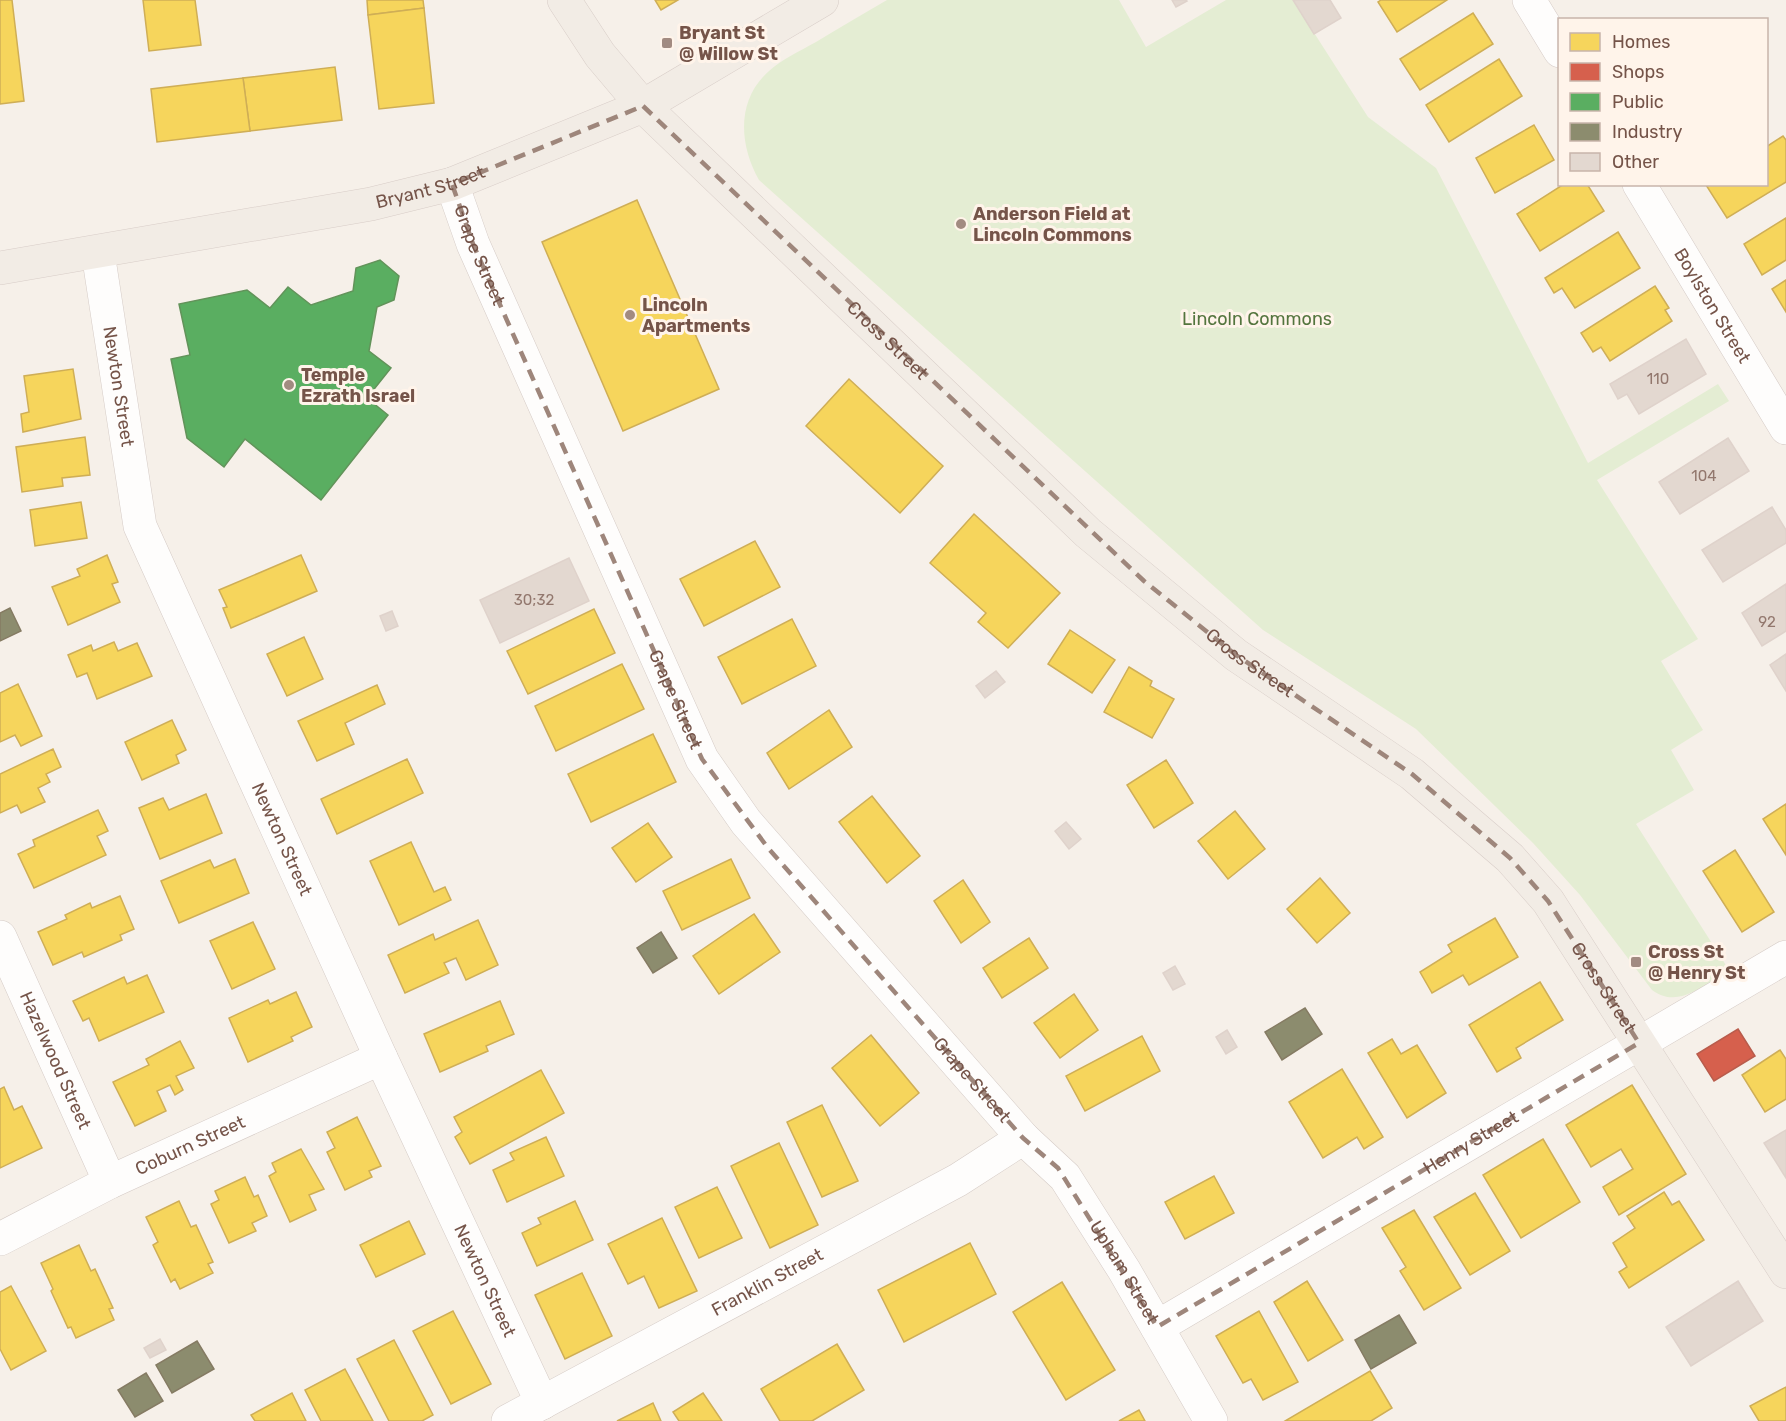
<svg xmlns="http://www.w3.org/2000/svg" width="1786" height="1421" viewBox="0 0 1786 1421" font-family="Rubik,sans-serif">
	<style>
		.green { fill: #e4edd3 }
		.homes { fill: #f6d55c; stroke: #cfae56; stroke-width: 1.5 }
		.shops { fill: #d6604d; stroke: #b95c4c; stroke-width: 1.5 }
		.public { fill: #5aae61; stroke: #62935a; stroke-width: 1.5 }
		.industry { fill: #8c8c6e; stroke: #857b63; stroke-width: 1.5 }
		.building { fill: #e3d8d0; stroke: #dfd2cb; stroke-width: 1.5 }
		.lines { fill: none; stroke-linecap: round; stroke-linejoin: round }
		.minor-casing { stroke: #d5cbc6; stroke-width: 34 }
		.major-casing { stroke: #d8cdc8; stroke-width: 34 }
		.minor { stroke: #fefdfc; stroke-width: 33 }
		.major { stroke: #f2ece5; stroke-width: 33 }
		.marked { fill: none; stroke: #9e867b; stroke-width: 4.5; stroke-dasharray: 12 8; stroke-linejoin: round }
		.poi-dot { fill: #a28b81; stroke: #fff4ea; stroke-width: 2 }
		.labels { text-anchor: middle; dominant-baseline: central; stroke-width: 6; stroke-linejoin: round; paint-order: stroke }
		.number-label { font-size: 15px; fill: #92776d }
		.poi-label { font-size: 18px; font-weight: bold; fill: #755449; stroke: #fff4ea; text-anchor: start }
		.street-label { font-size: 18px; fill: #755449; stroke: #fff4ea }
		.park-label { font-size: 18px; fill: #54753e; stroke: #fff4ea }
	</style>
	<rect width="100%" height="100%" fill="#f6f0e9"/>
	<path class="green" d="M887,0H1119L1146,47L1226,0H1293L1368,117L1436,168L1588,463L1718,384L1729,401L1597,480L1698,639L1661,661L1703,730L1671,750L1694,790L1636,824L1729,970C1705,984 1678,1010 1652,990L1580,895L1533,843L1416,729L1263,630L759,180C739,145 736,100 769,71C782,59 800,51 816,42C839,28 863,14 887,0Z"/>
	<g class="homes">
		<path d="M0,0H12L24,101L0,104Z"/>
		<path d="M143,0H195L201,45L149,51Z"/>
		<path d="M367,0H423L424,8L368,15Z"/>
		<path d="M655,0H678L661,10Z"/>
		<path d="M1381,0H1447L1397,32L1378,2Z"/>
		<path d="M424,8L434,103L379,109L368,15Z"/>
		<path d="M1473,13L1493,44L1420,90L1400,59Z"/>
		<path d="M1499,59L1522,96L1449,142L1426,105Z"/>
		<path d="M335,67L342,120L250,131L243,78Z"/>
		<path d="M243,78L250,131L157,142L151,89Z"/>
		<path d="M1534,125L1554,160L1495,193L1476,158Z"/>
		<path d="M1783,136L1786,140V182L1727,218L1706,185L1766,184V147Z"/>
		<path d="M1564,184H1587L1604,211L1540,251L1517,214Z"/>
		<path d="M637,200L719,389L623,431L542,242Z"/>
		<path d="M1786,218V260L1762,275L1744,244Z"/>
		<path d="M1618,232L1640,268L1575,308L1562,288L1554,293L1545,278Z"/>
		<path d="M1786,280V312L1772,289Z"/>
		<path d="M1655,286L1669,308L1665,310L1672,321L1610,361L1601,347L1593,352L1581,333Z"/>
		<path d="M73,369L81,419L23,432L21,414L29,412L24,376Z"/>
		<path d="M849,379L943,466L900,513L806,426Z"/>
		<path d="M85,437L90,475L62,478L63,486L22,492L16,447Z"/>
		<path d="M81,502L87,538L35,546L30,510Z"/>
		<path d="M974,514L1060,593L1008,648L978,622L986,613L930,563Z"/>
		<path d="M755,541L780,587L704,626L680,579Z"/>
		<path d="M107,555L118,582L112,584L120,602L68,625L52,587L80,576L77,569Z"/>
		<path d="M301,555L317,591L231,628L223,608L227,607L219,590Z"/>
		<path d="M594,609L615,653L528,694L507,651Z"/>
		<path d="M792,619L816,666L742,704L718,657Z"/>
		<path d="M1070,630L1115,660L1092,693L1048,664Z"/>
		<path d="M304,637L323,679L287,696L267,654Z"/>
		<path d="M114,642L118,651L137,643L152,676L97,699L87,673L77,677L68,655L91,645L93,651Z"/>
		<path d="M622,664L644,709L556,751L535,706Z"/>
		<path d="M1129,667L1152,681L1150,686L1174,699L1152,738L1104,712Z"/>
		<path d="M18,684L42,736L21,746L15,735L0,742V693Z"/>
		<path d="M377,685L385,704L345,723L354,744L317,761L298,721Z"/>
		<path d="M829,710L852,747L789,789L767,753Z"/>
		<path d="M172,720L186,750L176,755L179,763L142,780L125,742Z"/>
		<path d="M653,734L676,782L591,822L568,774Z"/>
		<path d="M53,749L61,767L46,774L50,782L38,788L45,802L21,813L17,805L0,813V774Z"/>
		<path d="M407,759L423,793L337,834L321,799Z"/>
		<path d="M1166,760L1193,803L1154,828L1127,785Z"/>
		<path d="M206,794L222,833L160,859L139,808L163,798L169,810Z"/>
		<path d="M872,796L920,856L887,883L839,822Z"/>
		<path d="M1786,804V855L1763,819Z"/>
		<path d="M98,810L108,831L97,836L106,855L34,888L18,854L35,846L33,840Z"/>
		<path d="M1235,811L1265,849L1228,879L1198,841Z"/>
		<path d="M648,823L672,857L636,882L612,848Z"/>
		<path d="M411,842L434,892L445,887L451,900L399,925L370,861Z"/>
		<path d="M1735,850L1774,912L1742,932L1703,871Z"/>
		<path d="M235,859L249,893L179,923L161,881L210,860L214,868Z"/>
		<path d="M731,859L750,898L682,930L663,891Z"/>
		<path d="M1320,878L1350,913L1317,943L1287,909Z"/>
		<path d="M963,880L990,922L961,943L934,901Z"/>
		<path d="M120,896L134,929L120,935L122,940L84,957L82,952L53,965L38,932L67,919L65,915L90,903L92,908Z"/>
		<path d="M754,914L780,952L719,994L693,956Z"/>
		<path d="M1495,918L1518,957L1469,985L1463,975L1432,993L1420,972L1452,952L1448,945Z"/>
		<path d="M478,920L498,965L466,980L456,958L444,963L449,973L405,993L388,955L433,934L435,940Z"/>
		<path d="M253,922L275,969L232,989L210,941Z"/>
		<path d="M1029,938L1048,968L1002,998L983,968Z"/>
		<path d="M147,975L164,1012L99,1041L89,1018L83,1021L73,1001L124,977L127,984Z"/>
		<path d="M1540,982L1563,1020L1516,1048L1521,1058L1497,1072L1469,1025Z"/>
		<path d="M296,992L312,1027L291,1037L293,1041L248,1062L229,1018L268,1000L270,1004Z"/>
		<path d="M1074,994L1098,1030L1060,1058L1034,1023Z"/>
		<path d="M500,1001L514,1034L486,1046L488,1051L440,1072L424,1034Z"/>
		<path d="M871,1035L919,1093L880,1126L832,1068Z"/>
		<path d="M1142,1036L1160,1071L1085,1111L1066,1076Z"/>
		<path d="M1392,1039L1401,1054L1417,1045L1446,1093L1407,1118L1368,1053Z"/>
		<path d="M180,1041L194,1068L176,1076L183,1090L175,1095L170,1085L157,1091L166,1111L135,1126L113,1082L149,1065L146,1059Z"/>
		<path d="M1780,1050L1786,1059V1099L1765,1112L1742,1075Z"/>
		<path d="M1342,1069L1383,1137L1364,1149L1357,1137L1323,1158L1289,1102Z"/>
		<path d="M541,1070L564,1113L470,1164L455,1137L462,1132L454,1117Z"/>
		<path d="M1632,1085L1686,1174L1619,1215L1603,1187L1633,1169L1621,1149L1591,1167L1566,1125Z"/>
		<path d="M4,1087L14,1110L22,1106L42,1148L0,1168V1089Z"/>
		<path d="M822,1105L858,1181L822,1197L787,1122Z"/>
		<path d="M357,1117L381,1166L369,1171L372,1177L345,1190L327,1152L335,1148L327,1132Z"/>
		<path d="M546,1137L564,1176L507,1202L493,1170L514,1160L510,1153Z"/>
		<path d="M1543,1139L1580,1202L1521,1238L1483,1175Z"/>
		<path d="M779,1143L818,1225L770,1248L731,1166Z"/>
		<path d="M301,1149L324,1189L309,1195L316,1210L290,1222L269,1176L276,1172L272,1163Z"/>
		<path d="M1214,1176L1234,1213L1185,1239L1165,1202Z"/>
		<path d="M245,1177L254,1197L258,1195L267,1216L252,1223L256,1231L229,1243L211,1204L219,1200L215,1191Z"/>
		<path d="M717,1187L742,1238L699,1258L675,1207Z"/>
		<path d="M1664,1192L1672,1205L1679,1201L1704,1240L1629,1288L1619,1272L1627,1267L1613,1243L1635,1228L1627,1216Z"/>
		<path d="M1475,1193L1510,1251L1470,1275L1434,1217Z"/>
		<path d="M179,1201L191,1227L196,1225L213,1262L208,1264L213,1273L180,1289L175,1279L171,1282L153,1245L158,1242L146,1217Z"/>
		<path d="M575,1201L593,1240L537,1266L522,1233L541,1224L538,1218Z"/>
		<path d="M1414,1210L1461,1288L1424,1310L1400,1271L1406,1267L1382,1228Z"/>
		<path d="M662,1218L697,1291L659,1308L644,1276L628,1284L608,1244Z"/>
		<path d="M409,1221L425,1254L376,1277L360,1245Z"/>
		<path d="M970,1243L996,1294L904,1342L878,1290Z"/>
		<path d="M79,1245L91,1271L95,1269L113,1308L109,1309L114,1320L76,1338L71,1327L68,1328L51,1291L53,1289L41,1263Z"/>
		<path d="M582,1273L612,1336L565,1359L535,1295Z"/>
		<path d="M1307,1281L1343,1340L1308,1361L1274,1302Z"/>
		<path d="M1062,1282L1115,1370L1066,1400L1013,1312Z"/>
		<path d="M11,1286L46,1351L11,1370L0,1349V1292Z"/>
		<path d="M453,1311L491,1384L451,1404L413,1331Z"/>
		<path d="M1259,1311L1298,1382L1263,1400L1251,1379L1243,1383L1216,1336Z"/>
		<path d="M394,1340L433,1415L422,1421H389L357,1359Z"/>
		<path d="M837,1344L864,1390L812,1421H780L761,1389Z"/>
		<path d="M345,1369L373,1421H321L305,1390Z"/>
		<path d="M1370,1371L1392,1408L1371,1421H1285Z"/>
		<path d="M1786,1387V1421H1759L1750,1406Z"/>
		<path d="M292,1393L306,1421H255L251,1415Z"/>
		<path d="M703,1393L722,1421H679L673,1412Z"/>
		<path d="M653,1403L661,1421H617Z"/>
		<path d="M1139,1410L1145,1421H1119Z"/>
	</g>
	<path class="shops" d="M1738,1029L1755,1056L1714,1081L1697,1054Z"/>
	<path class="public" d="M380,260L399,276L394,300L377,307L369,351L391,368L367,398L388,415L321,500L245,439L224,467L187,438L171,359L190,355L179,304L247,290L270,308L288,287L311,305L353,291L356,268Z"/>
	<g class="industry">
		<path d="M10,608L21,631L0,641V613Z"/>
		<path d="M661,932L677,958L653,973L637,948Z"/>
		<path d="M1305,1008L1322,1034L1282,1060L1265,1032Z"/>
		<path d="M1399,1315L1416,1343L1371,1369L1355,1340Z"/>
		<path d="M197,1341L214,1369L172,1393L156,1365Z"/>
		<path d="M146,1373L163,1401L135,1417L118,1390Z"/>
	</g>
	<g class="building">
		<path d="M1172,0H1186L1187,1L1176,7Z"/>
		<path d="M1293,0H1330L1341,18L1314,34Z"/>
		<path d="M1686,339L1706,374L1639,414L1627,394L1618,399L1610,384Z"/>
		<path d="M1728,438L1749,471L1680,514L1659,482Z"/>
		<path d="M1772,507L1786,530V543L1723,582L1702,550Z"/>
		<path d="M569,558L589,601L500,643L480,600Z"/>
		<path d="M1786,584V631L1762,646L1742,613Z"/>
		<path d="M392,611L398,626L386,631L380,616Z"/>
		<path d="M1786,654V691L1770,665Z"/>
		<path d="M996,671L1005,682L985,698L976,686Z"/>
		<path d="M1066,822L1081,839L1069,849L1055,831Z"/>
		<path d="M1175,966L1185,984L1173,990L1163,973Z"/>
		<path d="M1227,1030L1237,1047L1226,1054L1216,1037Z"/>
		<path d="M1786,1130V1178L1764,1143Z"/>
		<path d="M1738,1281L1763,1321L1691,1366L1666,1327Z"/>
		<path d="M160,1339L166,1350L150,1358L144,1348Z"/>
	</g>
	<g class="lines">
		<defs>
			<g id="minor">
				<path d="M1529,0L1560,51"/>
				<path id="s1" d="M452,184L473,244L702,759L746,822L1023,1138L1065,1177L1124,1270L1211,1421"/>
				<path id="s2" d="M1639,184L1786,428"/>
				<path id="s3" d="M98,253L140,526L381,1058L542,1403"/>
				<path id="s4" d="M0,937L110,1182"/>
				<path id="s5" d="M0,1239L110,1182L381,1058"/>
				<path id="s6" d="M1157,1327L1786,957"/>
				<path id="s7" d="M508,1421L958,1180L1023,1138"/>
			</g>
			<g id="major">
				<path id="s8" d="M564,0L600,55L643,106L1088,533L1236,655L1412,774L1510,858L1548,901L1786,1272"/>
				<path id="s9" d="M0,268L371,204L452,184L643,106L822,0"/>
			</g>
		</defs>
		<use href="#minor" class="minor-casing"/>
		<use href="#major" class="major-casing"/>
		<use href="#minor" class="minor"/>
		<use href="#major" class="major"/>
	</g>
	<path class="marked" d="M643,106L1144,581L1236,655L1412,774L1510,858L1548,901L1639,1043L1157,1327L1058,1168L1023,1138L768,848L702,759L473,244L452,184Z"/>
	<g class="poi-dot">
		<rect x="661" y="37" width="12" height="12" rx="3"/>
		<circle cx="961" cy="224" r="6"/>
		<circle cx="630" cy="315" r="6"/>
		<circle cx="289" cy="385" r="6"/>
		<rect x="1630" y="956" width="12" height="12" rx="3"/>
	</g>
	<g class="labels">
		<g class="number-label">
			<text x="1658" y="379">110</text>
			<text x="1704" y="476">104</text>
			<text x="534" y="600">30;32</text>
			<text x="1767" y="622">92</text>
		</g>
		<g class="poi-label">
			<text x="679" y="33">Bryant St<tspan x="679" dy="21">@ Willow St</tspan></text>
			<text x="973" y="214">Anderson Field at<tspan x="973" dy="21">Lincoln Commons</tspan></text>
			<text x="642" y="305">Lincoln<tspan x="642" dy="21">Apartments</tspan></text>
			<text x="301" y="375">Temple<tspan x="301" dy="21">Ezrath Israel</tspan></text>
			<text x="1648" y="952">Cross St<tspan x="1648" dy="21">@ Henry St</tspan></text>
		</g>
		<g class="street-label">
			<text stroke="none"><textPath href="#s9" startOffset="438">Bryant Street</textPath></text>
			<text stroke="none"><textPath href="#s1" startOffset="76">Grape Street</textPath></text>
			<text stroke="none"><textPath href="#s2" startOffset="142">Boylston Street</textPath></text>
			<text stroke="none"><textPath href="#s8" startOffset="471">Cross Street</textPath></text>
			<text stroke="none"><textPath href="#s3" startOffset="135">Newton Street</textPath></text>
			<text stroke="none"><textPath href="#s8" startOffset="957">Cross Street</textPath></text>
			<text stroke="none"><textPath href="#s1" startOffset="562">Grape Street</textPath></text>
			<text stroke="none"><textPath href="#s3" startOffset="620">Newton Street</textPath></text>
			<text stroke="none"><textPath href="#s8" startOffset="1443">Cross Street</textPath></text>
			<text stroke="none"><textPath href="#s4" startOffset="135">Hazelwood Street</textPath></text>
			<text stroke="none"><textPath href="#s1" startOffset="1047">Grape Street</textPath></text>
			<text stroke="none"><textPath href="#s6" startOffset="364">Henry Street</textPath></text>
			<text stroke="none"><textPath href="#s5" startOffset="212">Coburn Street</textPath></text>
			<text stroke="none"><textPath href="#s1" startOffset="1294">Upham Street</textPath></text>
			<text stroke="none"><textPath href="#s3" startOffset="1106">Newton Street</textPath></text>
			<text stroke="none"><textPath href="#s7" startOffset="294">Franklin Street</textPath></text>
		</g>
		<g class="park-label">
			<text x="1257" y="319">Lincoln Commons</text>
		</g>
	</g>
	<rect x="1558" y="18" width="210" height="168" fill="#fff4ea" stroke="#c8b4aa" stroke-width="1.5"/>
	<rect x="1570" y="33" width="30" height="18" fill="#f6d55c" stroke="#c8b4aa" stroke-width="1.5"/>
	<text x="1612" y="48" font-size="18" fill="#755449">Homes</text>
	<rect x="1570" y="63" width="30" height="18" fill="#d6604d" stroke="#c8b4aa" stroke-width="1.5"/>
	<text x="1612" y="78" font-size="18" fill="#755449">Shops</text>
	<rect x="1570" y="93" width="30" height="18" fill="#5aae61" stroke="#c8b4aa" stroke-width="1.5"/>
	<text x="1612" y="108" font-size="18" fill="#755449">Public</text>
	<rect x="1570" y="123" width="30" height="18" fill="#8c8c6e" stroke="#c8b4aa" stroke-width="1.5"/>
	<text x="1612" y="138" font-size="18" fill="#755449">Industry</text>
	<rect x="1570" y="153" width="30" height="18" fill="#e3d8d0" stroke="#c8b4aa" stroke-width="1.5"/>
	<text x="1612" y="168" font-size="18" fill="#755449">Other</text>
</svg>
